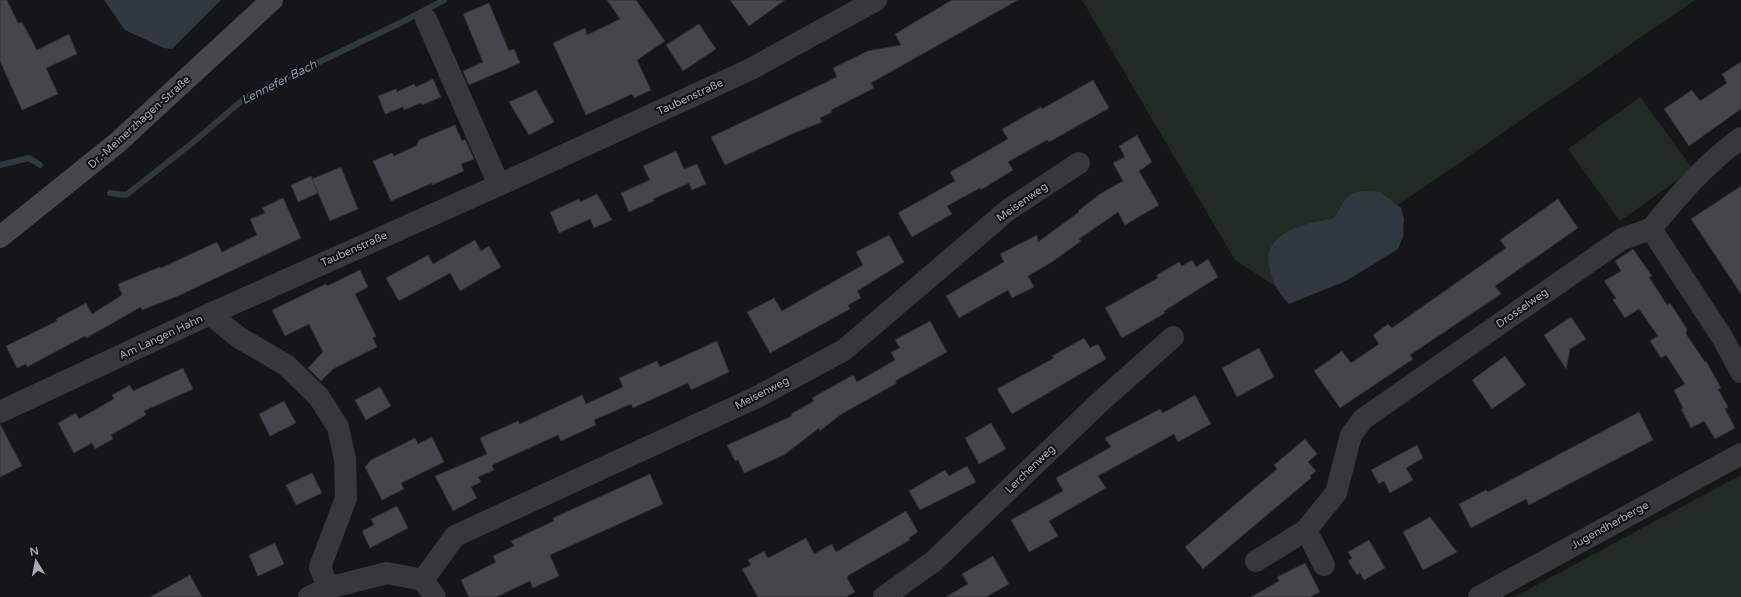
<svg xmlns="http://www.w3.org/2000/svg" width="1741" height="597" viewBox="0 0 1741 597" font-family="'Varela Round',sans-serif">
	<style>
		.green { fill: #222a24 }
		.water { fill: #303840 }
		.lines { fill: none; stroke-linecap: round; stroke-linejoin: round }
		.stream { stroke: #303840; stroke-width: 6 }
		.building { fill: #45464b; stroke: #303034 }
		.street { stroke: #37383c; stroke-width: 22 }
		.secondary { stroke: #45474c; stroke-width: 22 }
		.labels { text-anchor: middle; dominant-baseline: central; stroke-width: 4; stroke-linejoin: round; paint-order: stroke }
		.street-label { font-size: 11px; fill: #a9acb7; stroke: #111113 }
		.water-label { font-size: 12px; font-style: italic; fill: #8397af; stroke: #111113 }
	</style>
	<rect width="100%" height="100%" fill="#161618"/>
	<g class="green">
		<path d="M1082,0H1695L1278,288L1235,260Z"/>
		<path d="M1640,97L1693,169L1620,221L1568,149Z"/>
		<path d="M1741,475V597H1514Z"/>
	</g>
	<g class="water">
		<path d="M104,0H221L172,49L164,48L125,30Z"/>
		<path d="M1364,191L1380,192L1401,208L1404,219L1403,237L1398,249L1346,281L1289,304C1279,294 1273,283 1270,270C1269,264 1267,257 1269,252C1277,227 1313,223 1334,218C1344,204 1344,192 1364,191Z"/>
	</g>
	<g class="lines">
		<g class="stream">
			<path d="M0,165L29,158L40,165"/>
			<path d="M110,193L126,195L191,144L245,98L406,20L444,0"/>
		</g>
	</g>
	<g class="building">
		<path d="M0,0H7L18,23L22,22L37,50L69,34L77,54L46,68L58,94L22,110L0,61Z"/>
		<path d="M607,0H636L665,41L637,60L651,90L634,98L632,94L586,115L553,43L585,28L587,35L620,19Z"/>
		<path d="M730,0H785L749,26Z"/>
		<path d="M952,0H1018L871,83L874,88L831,110L832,112L820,118L822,122L794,133L725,165L711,137L837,77L833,68L868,51L901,45L895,34Z"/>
		<path d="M489,3L509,51L514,49L520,63L469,85L463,71L483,62L463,14Z"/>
		<path d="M699,24L716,49L683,71L666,45Z"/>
		<path d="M1741,62V109L1689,146L1664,109L1692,90L1700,101L1727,83L1722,74Z"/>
		<path d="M433,79L441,97L422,105L421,103L404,110L403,107L385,114L378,96L396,89L397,92L414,84L416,87Z"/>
		<path d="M1093,80L1109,108L1049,142L1047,140L1008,162L1013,170L981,190L980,188L947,206L952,214L912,237L898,213L955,181L950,172L1008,139L1002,129L1041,107L1042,109Z"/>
		<path d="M536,90L554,122L529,135L509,102Z"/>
		<path d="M455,125L462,141L465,139L474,159L461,164L464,171L432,185V183L391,201L373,161L392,153L394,156L416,146L419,140Z"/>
		<path d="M1137,135L1152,162L1139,171L1159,205L1125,225L1118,212L1079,239L1081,241L1052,262L1028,276L1034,287L1012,298L1008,290L959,318L946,296L1004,262L1000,254L1037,235L1038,242L1079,212L1078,211L1100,194L1123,181L1113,163L1125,157L1119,146Z"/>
		<path d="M676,151L684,169L697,164L706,184L692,190L689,183L653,199L654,201L629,212L621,193L650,180L643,166Z"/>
		<path d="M341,167L358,209L330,221L312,179Z"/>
		<path d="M311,176L318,193L298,202L291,185Z"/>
		<path d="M1741,186V294L1691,219Z"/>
		<path d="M597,194L612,220L594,228L590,219L559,233L550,212L579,199L580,202Z"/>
		<path d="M283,198L301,238L178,296L142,310L141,307L86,338L85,336L27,367L26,364L17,368L6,346L57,321L56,319L86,303L92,314L122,295L118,284L160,267L161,268L217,242L222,252L257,235L250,219L265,213L262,208Z"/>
		<path d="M1558,199L1578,228L1495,286L1501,294L1410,355L1413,359L1340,408L1314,371L1342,351L1351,363L1379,344L1373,335L1388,324L1392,328L1506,248L1500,240Z"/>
		<path d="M889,235L904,262L857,291L861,298L848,305L850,309L770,353L747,312L774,298L782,311L863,265L856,252Z"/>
		<path d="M475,240L481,251L489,246L501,267L460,291L450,273L399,301L386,278L428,255L433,264Z"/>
		<path d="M1633,249L1652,276L1649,277L1667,305L1670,303L1687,329L1686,334L1705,362L1706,361L1721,388L1718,389L1728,407L1725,409L1735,428L1715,439L1704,421L1691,428L1681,409L1683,408L1674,390L1685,384L1666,355L1661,358L1650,341L1658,336L1639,309L1625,318L1613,300L1616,298L1604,281L1621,271L1615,261Z"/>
		<path d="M1208,259L1218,277L1164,311L1165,313L1122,338L1105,308L1158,278L1157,275L1179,262L1182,266L1192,260L1196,267Z"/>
		<path d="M360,270L368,287L355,294L376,336L373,338L377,347L333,369L321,381L308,368L323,352L309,324L285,336L272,310L326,284L327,286Z"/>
		<path d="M1571,317L1586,339L1570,349L1566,369L1544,335Z"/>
		<path d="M930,321L947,352L895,381L897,383L840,415L820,431L819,428L784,455L744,473L738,460L735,461L727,445L792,416L791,414L814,401L812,398L853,375L857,382L895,360L891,352L900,348L895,340Z"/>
		<path d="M1084,338L1090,348L1098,344L1106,359L1012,414L997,389L1054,358L1052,356Z"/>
		<path d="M717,341L729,372L691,390L688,383L633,408L631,404L594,420L596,425L561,441L558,435L492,465L494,470L478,477L481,482L471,487L477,498L453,511L435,476L487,454L480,438L518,421L520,424L582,395L586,404L623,387L619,378L657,361L660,367Z"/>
		<path d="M1259,348L1274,377L1237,397L1222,368Z"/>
		<path d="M1505,356L1526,385L1492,409L1472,380Z"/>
		<path d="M183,368L193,389L144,411L146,415L111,435L113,439L95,449L92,443L74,453L58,423L76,413L79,419L114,399L112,395L130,385L133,391Z"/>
		<path d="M380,387L391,406L366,420L355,400Z"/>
		<path d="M1195,395L1211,424L1178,442L1174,434L1098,476L1106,488L1049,521L1058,536L1029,552L1011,520L1063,491L1056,478L1111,447L1105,438L1160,409L1163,413Z"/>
		<path d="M284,401L296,423L270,436L259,414Z"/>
		<path d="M1639,412L1653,440L1529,505L1526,499L1471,528L1459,504L1486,490L1488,492Z"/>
		<path d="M991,423L1006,449L979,464L965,438Z"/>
		<path d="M0,424L22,466L0,477Z"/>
		<path d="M432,437L444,462L401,483L404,489L382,500L365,467L371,460L415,438L418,444Z"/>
		<path d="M1305,439L1317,454L1308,462L1316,471L1310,476L1311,478L1203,569L1185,547L1277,469L1274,465Z"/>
		<path d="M1417,445L1423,458L1406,468L1413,480L1390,493L1384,481L1379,484L1371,470Z"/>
		<path d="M967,466L976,482L920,510L909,491L945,470L949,476Z"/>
		<path d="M312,473L322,493L296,505L286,485Z"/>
		<path d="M650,474L663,504L550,555L559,576L533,588L530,581L496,597H469L461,580L496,562L493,556L514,546L511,541L554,521L553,518Z"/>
		<path d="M397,506L408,528L370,548L362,531L374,525L371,519Z"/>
		<path d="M906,511L918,532L909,538L910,540L849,575L847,578L855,592L846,597H758L742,569L751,565L748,560L764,551L768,558L806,538L814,554L832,544L836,552Z"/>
		<path d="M1430,517L1457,552L1423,570L1403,532Z"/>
		<path d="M1369,540L1385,568L1364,580L1360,573L1357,575L1348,561L1352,558L1348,552Z"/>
		<path d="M275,543L284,564L258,576L249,555Z"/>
		<path d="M993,556L1009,584L986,597H946L968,584L962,574Z"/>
		<path d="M1305,563L1320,592L1310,597H1251L1279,581L1277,577Z"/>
		<path d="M190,575L202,597H150Z"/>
	</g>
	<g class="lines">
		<g class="street">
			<path d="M426,19L499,185"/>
			<path d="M1651,229L1722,337L1741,372"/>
			<path d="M1651,229C1678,196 1706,163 1741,138"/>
			<path d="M210,314L238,337L286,365L319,397L338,427L345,459L346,498L320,567L328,588"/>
			<path d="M0,412L210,314L499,185L751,69L876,0"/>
			<path d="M1306,530L1324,565"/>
			<path d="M1256,561L1306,530L1336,493L1351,435L1363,419L1622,239L1651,229"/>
			<path d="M423,580L455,536L757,397L844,350L1008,210L1079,163"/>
			<path d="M309,597L328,588L387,573L423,580L435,597"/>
			<path d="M884,597L934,561L1100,402L1173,337"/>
			<path d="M1479,597L1741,454"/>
		</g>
		<path class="secondary" d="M0,237L117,143L272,0"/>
	</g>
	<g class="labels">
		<g class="street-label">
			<text transform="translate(690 97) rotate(-25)">Taubenstraße</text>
			<text transform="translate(139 122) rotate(-42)">Dr.-Meinerzhagen-Straße</text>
			<text transform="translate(1022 202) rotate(-35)">Meisenweg</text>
			<text transform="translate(354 249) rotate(-24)">Taubenstraße</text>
			<text transform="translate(1522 308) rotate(-35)">Drosselweg</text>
			<text transform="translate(161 337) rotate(-25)">Am Langen Hahn</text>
			<text transform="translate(762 393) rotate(-27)">Meisenweg</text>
			<text transform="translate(1030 469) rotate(-44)">Lerchenweg</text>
			<text transform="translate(1610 525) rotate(-29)">Jugendherberge</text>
		</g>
		<g class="water-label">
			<text transform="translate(279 82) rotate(-27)">Lennefer Bach</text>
		</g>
	</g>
	<g transform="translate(36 561) rotate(350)" stroke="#111113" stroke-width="3" paint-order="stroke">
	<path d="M0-3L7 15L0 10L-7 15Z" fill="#a9acb7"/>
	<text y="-6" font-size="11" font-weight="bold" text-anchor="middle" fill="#a9acb7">N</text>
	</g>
</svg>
